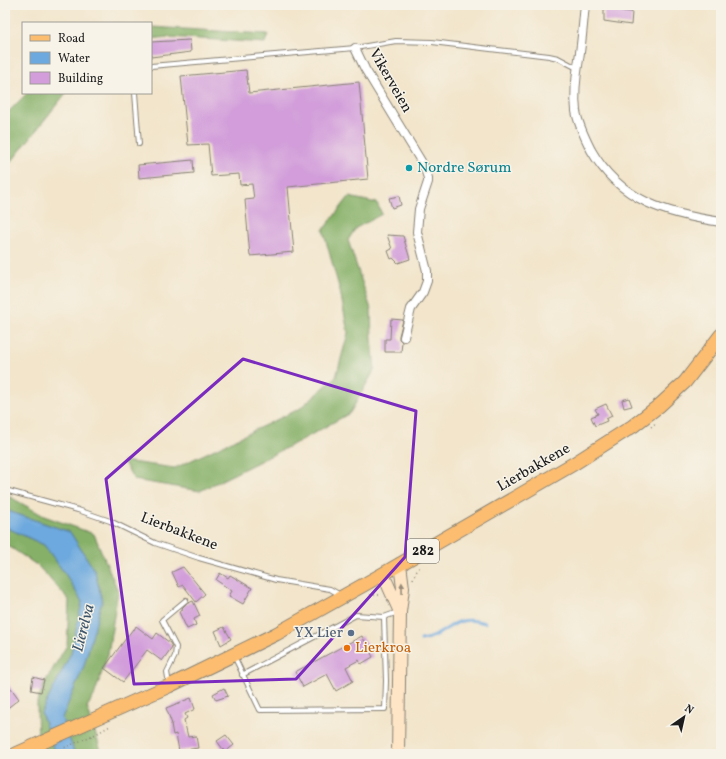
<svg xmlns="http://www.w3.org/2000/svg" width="726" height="759" viewBox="0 0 726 759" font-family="Vollkorn,serif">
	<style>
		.forest { fill: #86b067; stroke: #516642 }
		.water { fill: #6da9de; stroke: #44627d }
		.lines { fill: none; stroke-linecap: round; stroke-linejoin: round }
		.stream { stroke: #6da9de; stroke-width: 3 }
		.building { fill: #d29dda }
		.service-casing { stroke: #878074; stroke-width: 6 }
		.minor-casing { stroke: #878074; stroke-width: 10 }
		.secondary-casing { stroke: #878074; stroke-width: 14 }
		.primary-casing { stroke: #878074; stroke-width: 15 }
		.path { stroke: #878074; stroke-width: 1.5; stroke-dasharray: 1 3; stroke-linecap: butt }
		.service { stroke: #fff; stroke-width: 4 }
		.minor { stroke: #fff; stroke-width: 8 }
		.secondary { stroke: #fee5c5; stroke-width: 12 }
		.primary { stroke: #fcbd6f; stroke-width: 13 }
		.oneway { fill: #988b79 }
		.marked { fill: none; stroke: #7b2cbf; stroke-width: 3; stroke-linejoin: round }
		.culture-dot { fill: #0f9aa8; stroke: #f7f3e8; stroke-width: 1.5 }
		.service-dot { fill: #5c6f8a; stroke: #f7f3e8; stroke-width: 1.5 }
		.food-dot { fill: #e8710a; stroke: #f7f3e8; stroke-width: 1.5 }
		.labels { text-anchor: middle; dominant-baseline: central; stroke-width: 3; stroke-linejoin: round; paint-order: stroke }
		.shield { fill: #f7f3e8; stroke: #5e5c59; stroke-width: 1 }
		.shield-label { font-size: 14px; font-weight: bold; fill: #1c1c1c }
		.street-label { font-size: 15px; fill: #1c1c1c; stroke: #f7f3e8 }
		.culture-label { font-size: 15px; fill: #0d838f; stroke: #f7f3e8; text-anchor: start }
		.service-label { font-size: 15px; fill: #4e5e75; stroke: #f7f3e8; text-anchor: end }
		.food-label { font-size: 15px; fill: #c56008; stroke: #f7f3e8; text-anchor: start }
		.water-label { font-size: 16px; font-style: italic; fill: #3c546a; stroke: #f7f3e8 }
	</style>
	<rect width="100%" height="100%" fill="#f7f3e8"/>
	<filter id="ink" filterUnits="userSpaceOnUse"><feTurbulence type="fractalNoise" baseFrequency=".025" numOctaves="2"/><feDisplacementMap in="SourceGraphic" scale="8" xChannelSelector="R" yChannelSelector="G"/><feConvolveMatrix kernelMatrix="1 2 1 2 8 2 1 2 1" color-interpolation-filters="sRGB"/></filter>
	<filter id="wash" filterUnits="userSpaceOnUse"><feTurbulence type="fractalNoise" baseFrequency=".012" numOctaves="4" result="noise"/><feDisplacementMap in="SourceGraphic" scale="16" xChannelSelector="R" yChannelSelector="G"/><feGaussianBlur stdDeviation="0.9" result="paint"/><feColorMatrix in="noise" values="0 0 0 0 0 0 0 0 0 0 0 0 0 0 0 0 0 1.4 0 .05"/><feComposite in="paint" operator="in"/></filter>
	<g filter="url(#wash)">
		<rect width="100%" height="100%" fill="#f2e5cb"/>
		<g class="forest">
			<path d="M151,27L268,34L265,43L168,37L151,39Z"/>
			<path d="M27,93H66L12,161L5,166V115Z"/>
			<path d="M349,197L377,203L382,214L356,228L348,240L371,309L372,339L375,369L350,413L300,441L200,491L134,480L123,461L175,468L299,409L336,377L348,333L340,291L323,230Z"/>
			<path d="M5,494L44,516L94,534L118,591L108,654L94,696L87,707L102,754H38L37,702L45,682L67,645L69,600L38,566L7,545H5Z"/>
		</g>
		<path class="water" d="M5,510L70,532L95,571L102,601L84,666L62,718L75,754H56L41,713L71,653L82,602L66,575L44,545L5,527Z"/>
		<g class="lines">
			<path class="stream" d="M421,640C449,636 452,612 485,623"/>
		</g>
		<g id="blocks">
			<g class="building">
				<path d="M604,7L621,9V11L632,12L631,25L604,21Z"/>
				<path d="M190,40L191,52L151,57V42Z"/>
				<path d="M246,70L249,93L359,82L368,179L288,187L294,252L250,256L245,200L254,199L252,184L240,185L239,174L211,176L208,144L188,145L181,76Z"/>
				<path d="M193,160L194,173L139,178L138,165Z"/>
				<path d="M399,196L401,205L392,208L389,198Z"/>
				<path d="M387,235L403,236L410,259L398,263L393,258L391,259L388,251L392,249Z"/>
				<path d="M391,319L403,320L399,336V339L402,342L401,352H385V339H390Z"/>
				<path d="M629,398L632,406L624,408L622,400Z"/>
				<path d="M606,404L612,416L606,419L607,421L595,426L591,417L598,414L595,409Z"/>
				<path d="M183,567L205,594L196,602L183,585L179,587L172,572Z"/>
				<path d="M220,573L228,578L230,575L252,588L243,604L229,596L232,591L216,580Z"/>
				<path d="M193,601L200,616L194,619L196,625L187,629L179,612L183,610L182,608L186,604Z"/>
				<path d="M136,626L153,639L157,633L170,643L172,647L162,661L147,650L123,682L104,668L133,629L134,630Z"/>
				<path d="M224,627L231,639L221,645L215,631Z"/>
				<path d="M362,636L373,657L361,664L359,660L346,667L353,681L336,691L327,674L303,687L295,672Z"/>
				<path d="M33,677L44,680L41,692L31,690Z"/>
				<path d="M5,680L19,699L5,710Z"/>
				<path d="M224,688L228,696L216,700L213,694Z"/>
				<path d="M191,698L195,709L185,714L187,718L184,720L188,737L196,736L198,748L179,751L176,734L173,735L171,724H172L166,708Z"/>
				<path d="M226,735L234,745L225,752L217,741Z"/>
			</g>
		</g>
	</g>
	<g filter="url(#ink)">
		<use href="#blocks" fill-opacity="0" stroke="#878074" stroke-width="1"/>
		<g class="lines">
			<defs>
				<g id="service">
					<path d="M151,66L355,48L396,41L432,42L549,56L558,58L577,68"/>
					<path d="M135,93L139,144"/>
					<path d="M5,490L78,510L110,521L155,543L199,558L276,580L330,589L337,593L340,596"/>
					<path d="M234,656L260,710L385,709L386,681L384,617L398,612"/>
					<path d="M242,675L356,615L384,617"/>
					<path d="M169,684L167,672L175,656L176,647L162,620L186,600"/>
				</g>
				<g id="minor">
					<path d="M585,5C583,23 582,41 579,59C576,76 574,94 576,111C578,124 585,138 591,150C620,201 667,214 721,222"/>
					<path d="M355,48L365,69L424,166L428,178V182L419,209L417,232L427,271V281L423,292L411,309L404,337"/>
				</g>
				<g id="secondary">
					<path d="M383,574L400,612"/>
					<path d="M398,754L400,612L403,588L400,564"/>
				</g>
				<path id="primary" d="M16,754L169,686L276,634L383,574L575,463L633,426L660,405L685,382L721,335"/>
			</defs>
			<use href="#service" class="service-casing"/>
			<use href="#minor" class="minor-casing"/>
			<use href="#secondary" class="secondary-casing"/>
			<use href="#primary" class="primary-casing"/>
			<g class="path">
				<path d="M651,427L657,422"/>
				<path d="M413,579L415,574L420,566"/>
				<path d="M370,595H380"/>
				<path d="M50,754L96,734L110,726"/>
			</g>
			<use href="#service" class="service"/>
			<use href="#minor" class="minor"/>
			<use href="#secondary" class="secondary"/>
			<use href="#primary" class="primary"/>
		</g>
		<defs><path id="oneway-solid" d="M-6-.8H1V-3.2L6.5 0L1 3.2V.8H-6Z"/></defs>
		<use class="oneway" href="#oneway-solid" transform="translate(402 588) rotate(-91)"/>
	</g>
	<path class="marked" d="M243,359L416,411L405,557L296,679L134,684L106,479Z"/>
	<circle class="culture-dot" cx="409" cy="168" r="4"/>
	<circle class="service-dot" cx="351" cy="633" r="4"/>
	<circle class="food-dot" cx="347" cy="648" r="4"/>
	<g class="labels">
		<rect class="shield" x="407" y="539" width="32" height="24" rx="3"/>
		<g class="shield-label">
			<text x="423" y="551">282</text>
		</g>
		<g class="street-label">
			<text transform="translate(390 81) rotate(60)">Vikerveien</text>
			<text transform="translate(534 468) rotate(-30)">Lierbakkene</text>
			<text transform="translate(179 532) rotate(21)">Lierbakkene</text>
		</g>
		<g class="culture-label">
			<text x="417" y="168">Nordre Sørum</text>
		</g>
		<g class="service-label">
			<text x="343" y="633">YX Lier</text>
		</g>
		<g class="food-label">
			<text x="355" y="648">Lierkroa</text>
		</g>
		<g class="water-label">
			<text transform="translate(84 628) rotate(-76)">Lierelva</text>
		</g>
	</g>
	<rect width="726" height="759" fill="none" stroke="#f7f3e8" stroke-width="20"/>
	<rect x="22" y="22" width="130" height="72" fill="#f7f3e8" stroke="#9f9d96"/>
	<rect x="30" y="35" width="20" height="6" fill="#fcbd6f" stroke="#9f9d96"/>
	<text x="58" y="42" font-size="12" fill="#1c1c1c">Road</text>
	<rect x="30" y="52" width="20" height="12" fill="#6da9de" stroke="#9f9d96"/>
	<text x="58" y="62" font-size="12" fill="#1c1c1c">Water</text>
	<rect x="30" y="72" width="20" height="12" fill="#d29dda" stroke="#9f9d96"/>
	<text x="58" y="82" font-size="12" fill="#1c1c1c">Building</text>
	<g transform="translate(684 717) rotate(34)" stroke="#f7f3e8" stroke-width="3" paint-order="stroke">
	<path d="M0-3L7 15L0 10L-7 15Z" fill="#1c1c1c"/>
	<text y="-6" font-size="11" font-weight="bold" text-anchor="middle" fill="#1c1c1c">N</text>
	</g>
</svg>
